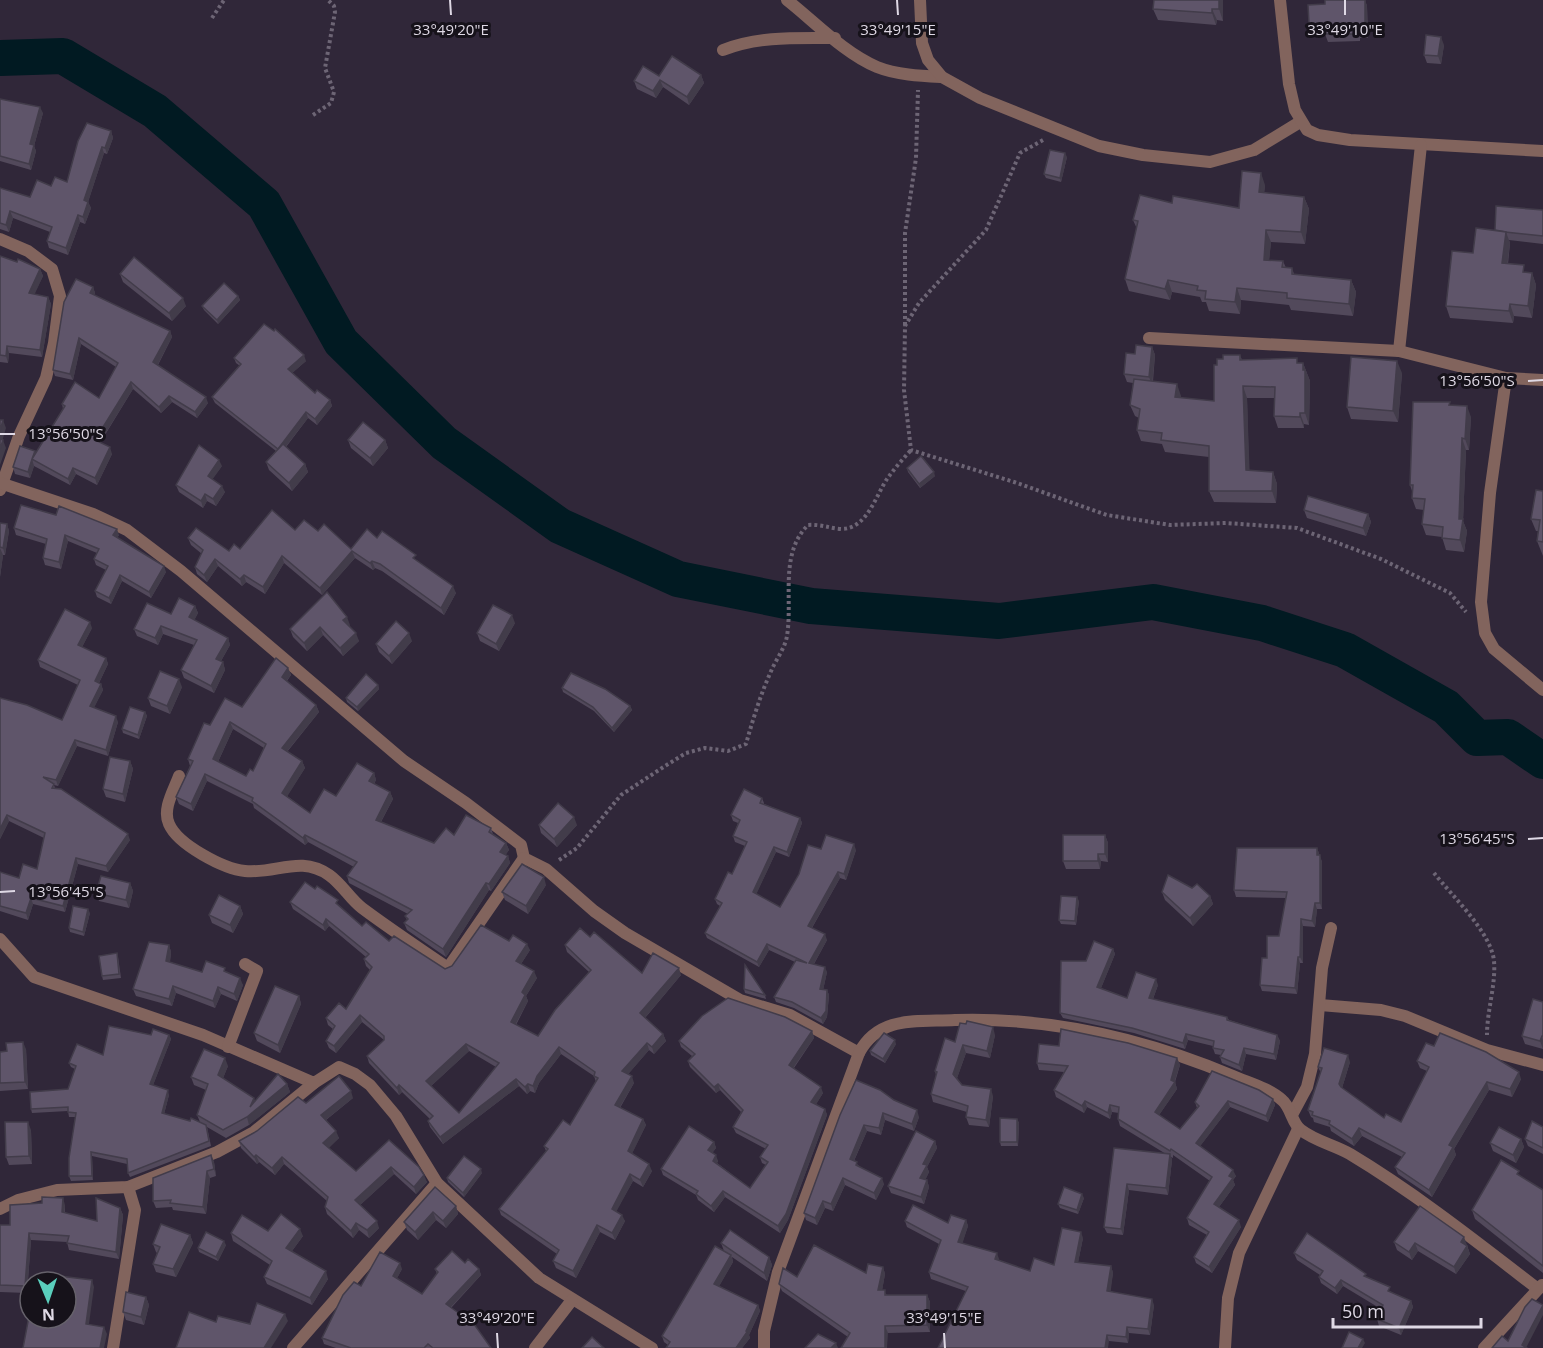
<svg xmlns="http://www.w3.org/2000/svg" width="1543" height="1348" viewBox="0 0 1543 1348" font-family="'Open Sans',sans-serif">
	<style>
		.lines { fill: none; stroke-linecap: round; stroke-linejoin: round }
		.river { stroke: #011a22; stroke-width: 36 }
		.path { stroke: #6d6575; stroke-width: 4; stroke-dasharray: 3 3; stroke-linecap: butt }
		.service { stroke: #82645d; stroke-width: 12 }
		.minor { stroke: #82645d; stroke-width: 12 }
		.wall { fill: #52495b; fill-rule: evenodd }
		.shaded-wall { fill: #423c4a }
		.building { fill: #5f556a; stroke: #423c4a; stroke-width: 1.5; fill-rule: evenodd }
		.ticks { fill: none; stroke: #dfd9e5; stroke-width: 2 }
		.ticks-label { font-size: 15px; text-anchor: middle; fill: #dfd9e5; stroke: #16121a; stroke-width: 6; stroke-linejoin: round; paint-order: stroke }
	</style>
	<rect width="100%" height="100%" fill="#302739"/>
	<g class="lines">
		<path class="river" d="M0,58L63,56L155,111L264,204L341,342L444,443L560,526L678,579L811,606L999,621L1153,602L1262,623L1345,650L1446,707L1477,738L1508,737L1543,761"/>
		<g class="path">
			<path d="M212,18L224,0"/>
			<path d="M313,115L331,103L334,92L325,68L335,12L334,6L328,0"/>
			<path d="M1043,140L1020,153L986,230L919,303L905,326L904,390L911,450L1014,482L1107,515L1170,525L1226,523L1297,528L1381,559L1450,593L1466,612"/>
			<path d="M905,325V233L916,158L918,90"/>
			<path d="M559,860L577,848L621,795L665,766L686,753L705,748L728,751L746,744C753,719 761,693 772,669C777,658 785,648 787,636C793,599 779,554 808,525C820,524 829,528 841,529C867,529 875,497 887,479C894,469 903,459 911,450"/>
			<path d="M1434,873C1452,896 1491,932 1494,961C1496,985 1487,1010 1487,1035"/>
		</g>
		<g class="service">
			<path d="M787,0C815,22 844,53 877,67C897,75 921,76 942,77"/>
			<path d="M723,50C759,36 796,38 835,38"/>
		</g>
		<g class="minor">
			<path d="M920,0L922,43L928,60L942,77L980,98L1099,146L1143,155L1210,162L1254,150L1300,122"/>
			<path d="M1280,0L1289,84L1295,110L1307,130L1318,135L1350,140L1543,151"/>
			<path d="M0,239L28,251L52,269L60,296L54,343L46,378L19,436L0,490"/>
			<path d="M1149,338L1399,351L1506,378L1543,380"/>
			<path d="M1399,351L1421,145"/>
			<path d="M1506,378L1490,493L1481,602L1485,633L1494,649L1543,690"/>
			<path d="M0,483L93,514L127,530L181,571L404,761L466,803L521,845L524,858L546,869L594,911L625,933L740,1000L790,1015L859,1053"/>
			<path d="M179,776C174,790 162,809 169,824C178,845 224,869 245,871C277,874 300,855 329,875C342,884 350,899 362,908C390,929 419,948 448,968L524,858"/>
			<path d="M0,939L34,977L203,1035L314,1083L339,1067L355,1074L370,1085L396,1116L437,1183L539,1278L652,1348"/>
			<path d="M1320,1005L1381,1010L1405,1016L1487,1050L1543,1065"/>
			<path d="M228,1047L257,971L245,964"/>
			<path d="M1292,1115L1307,1087L1315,1054L1322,968L1331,928"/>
			<path d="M0,1209L18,1200L57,1190L128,1187L217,1152L254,1132L314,1083"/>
			<path d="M113,1348L135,1210L128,1187"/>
			<path d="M293,1348L437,1183"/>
			<path d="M535,1348L572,1300"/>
			<path d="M764,1348V1331L778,1272L859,1053C879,1015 918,1022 955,1020C1052,1017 1145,1039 1233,1076C1249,1083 1269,1088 1282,1100C1291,1107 1292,1124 1301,1130C1315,1141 1334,1145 1350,1154C1415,1193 1477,1242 1538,1289"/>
			<path d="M1225,1348L1228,1298L1239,1253L1298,1129"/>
			<path d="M1484,1348L1542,1285"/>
		</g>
	</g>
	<g class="wall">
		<path d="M1223,0V21L1217,20L1216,25L1158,20L1153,9Z"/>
		<path d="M1325,0H1365L1367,6L1368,38H1360V41L1328,42L1325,34V31L1311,32L1309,24L1325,4Z"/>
		<path d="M1444,45L1441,64L1427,63L1424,55Z"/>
		<path d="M701,75L704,83L689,105L663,87L656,98L637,89L634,81L659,76Z"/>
		<path d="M0,99L43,113L34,146L36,151L31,170L0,161Z"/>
		<path d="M111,131L113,138L107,154L104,153L88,202L91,208L85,224L80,222L68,255L49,248L47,241L50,232L13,218L9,232L0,229V188L30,197L51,186L67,182Z"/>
		<path d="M1067,157L1061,182L1046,178L1044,174Z"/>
		<path d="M1265,185L1264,193L1304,197L1309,209L1305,244L1271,242L1269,260L1283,261L1286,268H1292L1294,274L1351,280L1356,292L1353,316L1291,310L1289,305L1241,300L1240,314L1209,311L1206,302H1202L1200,297L1172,292L1170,300L1129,291L1125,279L1137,229L1133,220L1172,203L1239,208Z"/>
		<path d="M1543,210V244L1509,240L1510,243L1508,264L1526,273H1532L1536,285L1532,318L1514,316L1513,323L1450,318L1446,306L1495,230Z"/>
		<path d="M0,256L40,269L43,276L34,294L48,297L51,304L42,357L9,353L8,363L0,362Z"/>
		<path d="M120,274L186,306L172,321L123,282Z"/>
		<path d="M93,287L95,293L94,295L170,331L172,337L158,365L208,403L197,418L172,402L161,413L133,389L100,443L112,454L97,485L76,474L70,485L34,466L30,478L15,474L13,467L35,454L63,409L62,404L99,398L116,367L81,344L73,380L55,376L53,370Z"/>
		<path d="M238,296L240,300L218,324L204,310L202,306Z"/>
		<path d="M1152,347L1155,355L1153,381L1181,396V398L1214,401L1217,365L1223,359L1240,355L1242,360L1303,363L1310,381L1309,425L1304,424V428H1278L1274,416L1275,398H1247L1249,471L1273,472L1277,484L1276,503L1214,502L1209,491V457L1165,452L1162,444L1141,441L1137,430L1139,418L1135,416L1130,405L1133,383L1127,382L1124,374L1135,354Z"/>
		<path d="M234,358L306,361L292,373L315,393L330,400L332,406L317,425L308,418L286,447L305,464L308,472L292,491L269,470L266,462L276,451L215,403L212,397L240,366L236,363Z"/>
		<path d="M1402,373L1398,422L1351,419L1347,407Z"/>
		<path d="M1451,405L1471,417L1469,450H1466L1463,521L1467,531L1464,552L1446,550L1442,537L1426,535L1422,524L1424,510L1416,509L1412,498V491L1410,485Z"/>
		<path d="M348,440H385L388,448L373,466L351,448Z"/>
		<path d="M222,466L212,479L225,492L216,506L207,501L203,508L179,492L176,485Z"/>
		<path d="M907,468L935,476L920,488L908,472Z"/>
		<path d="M1543,491V556L1537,541L1538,531H1536L1531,519Z"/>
		<path d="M1304,510L1368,514L1371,522L1366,536L1307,518Z"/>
		<path d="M0,523L7,524L9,531L5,555H3L0,577Z"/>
		<path d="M14,528L119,535L117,538L166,572L151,598L122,581L111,604L97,597L95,591L106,570L96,565L94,559L97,553L68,541L61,569L45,565L43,558L46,544L16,535Z"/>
		<path d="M295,530L318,531L351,549L377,538L418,561L456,593L444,615L382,571L375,568L373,570L355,558L322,595L284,563L265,594L246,582L242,586L218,566L207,582L197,574L195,567L202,554L191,545L188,538L229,551L240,549Z"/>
		<path d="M195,606L198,613L194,620L228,638L230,645L221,661L223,662L225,670L214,693L184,678L181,670L194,645L163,634L158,645L137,636L134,629Z"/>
		<path d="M515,623L499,651L480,641L477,633Z"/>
		<path d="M350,625L349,626L359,641L343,656L323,635L307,651L293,637L290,629Z"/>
		<path d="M92,628L82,647L106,658L108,664L99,683L101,684L103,690L94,707L118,722L108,756L77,746L58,786L54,785L55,788L130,840L108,872L78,864L65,912L33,904L28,920L0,911V872L19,878L37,869L44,838L9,821L0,839V698L62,720L78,685L40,667L38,660Z"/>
		<path d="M412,641L392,664L379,652L376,644Z"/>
		<path d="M288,668L291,675L287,681L316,705L319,712L287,752L302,761L305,768L287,796L310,813L336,796L374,773L376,780L374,784L390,792L393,799L381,822L434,843L454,835L491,828L493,834L506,843L509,850L505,855L508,856L510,863L491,891L489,890L446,957L407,930L404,923L407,920L405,916L408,914L349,883L347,876L354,867L308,842L305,845L254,808L253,804L207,781L193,811L179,804L176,797L190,766L188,759L210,725L242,707ZM233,729L264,748L253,771L246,776L218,762Z"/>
		<path d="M378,685L379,689L358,711L347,702L346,698Z"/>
		<path d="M182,687L170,714L151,706L148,698Z"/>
		<path d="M562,688L630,706L632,710L614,732L594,711L563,692Z"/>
		<path d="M145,712L147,716L139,739L123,733L122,729Z"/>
		<path d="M130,761L133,769L125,802L106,797L103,789Z"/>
		<path d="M762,798L764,803V804L800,818L802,823L789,857L776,852L756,894L780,907L821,849L856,850L846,880L840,878L812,928L827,940L814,964L827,972L823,990H827L829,995L827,1017L823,1024L794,1008L776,1002L774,997L795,962L769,950L759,967L707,938L705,933L720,906L717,904L715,899L732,874L745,846L735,842L733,836L738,823L733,821L731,815Z"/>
		<path d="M539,825H577L557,847L541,833Z"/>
		<path d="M1105,835L1108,843V862L1101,861L1100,869H1066L1063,861Z"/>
		<path d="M1317,848L1322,862V909H1317L1315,927L1303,926V963H1300L1297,994L1262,991L1260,985L1267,958L1279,936L1286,898L1236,897L1234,890Z"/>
		<path d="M130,883L133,891L129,908L99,901L96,893Z"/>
		<path d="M546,885L528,914L505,900L502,892Z"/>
		<path d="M1192,888L1210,896L1213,904L1193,926L1165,900L1162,892Z"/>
		<path d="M1079,901L1076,925L1061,924L1059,920Z"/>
		<path d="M290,902L340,907L362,926L389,941L445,969L509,941L530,950L521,964L537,978L526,996L528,1001L516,1025L538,1036L589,972L567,952L565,945L590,937L642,973L681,975L645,1018L663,1034L666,1041L654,1054L649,1050L628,1074L634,1083L620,1108L643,1119L646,1125L632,1153L652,1171L643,1187L633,1181L616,1211L625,1221L615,1240L600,1232L576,1278L556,1268L553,1261L557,1254L501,1215L499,1209L546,1151L544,1146L570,1125L596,1082L594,1076L561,1054L539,1083L535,1093L530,1091L527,1094L519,1086L443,1144L430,1127L428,1121L430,1119L402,1092L399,1095L369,1063L367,1056L384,1040L362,1022L336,1053L329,1048L326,1041L333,1029L328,1025L326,1018L346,1009L370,970L366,966L364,959L366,957L329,926L325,931L293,909ZM469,1051L496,1067L459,1113L431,1086Z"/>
		<path d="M240,906L243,914L233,933L212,923L209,915Z"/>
		<path d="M90,913L84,936L70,932L69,928Z"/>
		<path d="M169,945L171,952L170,962L202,972H227L243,985L237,1001L221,994L215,1008L176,993L172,1006L136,996L133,989Z"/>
		<path d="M1113,949L1115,954L1101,988L1127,998L1158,985L1153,999L1227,1017L1229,1020L1277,1035L1280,1041L1276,1060L1246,1054L1242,1071L1222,1063L1220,1057L1221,1055L1215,1054L1213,1048V1046L1188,1040L1185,1049L1134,1033L1063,1018L1060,1013L1086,961Z"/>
		<path d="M117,953L118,957L121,978L103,980L102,976Z"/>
		<path d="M744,989L765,995L766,999L745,993Z"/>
		<path d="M299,996L301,1004L280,1053L257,1041L254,1033Z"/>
		<path d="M1543,1002V1049L1525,1044L1522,1036Z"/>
		<path d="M812,1031L814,1038L794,1068L823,1093L816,1104L825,1109L827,1115L788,1220L780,1233L725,1197L714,1212L698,1200L696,1195L663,1175L661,1169L714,1142L716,1148L712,1153L718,1161L717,1163L750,1188L766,1165L762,1163L760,1157L766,1149L736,1133L733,1127L741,1112L720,1090L716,1093L690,1067L688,1061L692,1056L681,1047L679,1041Z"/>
		<path d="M151,1035H169L171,1039L153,1085L169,1095L164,1114L190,1121L200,1122L197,1115L206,1090L194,1085L191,1077L228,1066L223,1078L256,1101L287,1084L290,1092L249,1125L226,1138L207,1127L211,1146L130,1177L128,1173L127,1164L92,1156L93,1180L71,1181L69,1176L76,1117H69L68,1111L32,1113L31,1109L68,1089L75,1069L71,1067L69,1063L103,1055Z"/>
		<path d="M995,1035L990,1058L966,1053L957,1078L962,1085L993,1096L989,1127L969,1125L966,1117L967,1112L933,1102L931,1094L936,1075L935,1071L955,1042Z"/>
		<path d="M896,1044L885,1063L871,1055L870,1051Z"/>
		<path d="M1434,1046L1521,1079L1512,1097L1489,1090L1454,1149L1456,1155L1432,1197L1398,1174L1395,1167L1402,1157L1362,1136L1354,1146L1331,1131L1330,1127L1314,1122L1313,1118L1311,1117L1308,1110L1321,1073L1318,1067L1350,1062L1342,1088L1384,1118L1401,1122L1427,1071L1420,1068L1417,1061Z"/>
		<path d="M26,1049L28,1089L0,1091V1052Z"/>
		<path d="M1177,1058L1180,1065L1175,1082L1177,1089L1159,1115L1180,1129L1197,1108L1195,1102L1273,1099L1275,1105L1268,1122L1230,1107L1200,1146L1236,1176L1233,1180L1235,1185L1219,1207L1241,1227L1212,1273L1196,1263L1194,1257L1207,1235L1189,1225L1187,1218L1210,1181L1173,1155V1158L1171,1157L1172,1160L1168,1195L1129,1190L1123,1235L1107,1233L1104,1227L1114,1148L1166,1154L1120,1126L1118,1119L1119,1113L1112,1112L1110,1119L1087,1107L1084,1113L1056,1097L1054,1090L1064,1072L1039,1070L1037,1063Z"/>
		<path d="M353,1098L326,1120L339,1138L328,1148L356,1171L389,1140L427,1182L416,1194L394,1174L360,1205L379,1228L369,1238L359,1230L353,1238L327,1214L325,1207L327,1201L284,1164L275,1175L259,1162L257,1164L241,1148L239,1141L306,1103Z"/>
		<path d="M894,1100L919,1117L914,1131L885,1120L881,1135L867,1131L854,1161L859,1166L884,1184L876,1200L845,1185L833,1211L825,1208L817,1225L806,1220L804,1213L840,1115Z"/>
		<path d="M1017,1119L1019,1123L1018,1146H1001L1000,1142Z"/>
		<path d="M1543,1127V1154L1528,1146L1525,1139Z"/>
		<path d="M31,1130L32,1164L9,1165L6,1157Z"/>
		<path d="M1521,1139L1524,1147L1516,1163L1493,1151L1490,1143Z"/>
		<path d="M935,1141L937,1148L927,1167L929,1172L925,1180H927L929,1187L924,1204L891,1193L888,1186Z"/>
		<path d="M211,1155L214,1162L216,1176L210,1178L206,1214L173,1210L172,1207L156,1208L153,1201Z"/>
		<path d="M482,1173L464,1197L448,1182L447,1178Z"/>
		<path d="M1521,1177L1543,1190V1273L1475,1219L1472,1210Z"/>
		<path d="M435,1187L456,1206L458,1214L446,1228L436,1220L418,1240L407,1230L404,1222Z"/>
		<path d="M1084,1198L1078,1214L1060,1208L1058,1204Z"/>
		<path d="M65,1205V1213L97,1221L120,1208L123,1215L119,1259L69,1250L67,1242L31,1240L27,1293L0,1292V1225H10Z"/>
		<path d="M966,1220L968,1226L962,1243L999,1259L998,1260L1030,1271L1054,1265L1083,1238L1078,1262L1111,1266L1113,1273L1110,1291L1154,1305L1150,1335L1129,1333L1128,1343L1109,1341L931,1279L929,1272L939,1244L907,1227L905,1221L948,1223Z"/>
		<path d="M268,1231L303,1236L292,1251L328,1279L312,1305L267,1284L264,1277L270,1265L233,1241L231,1233Z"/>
		<path d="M190,1235L193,1243L176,1277L156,1272L153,1264L157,1253L156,1252L153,1244Z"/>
		<path d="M1394,1242L1467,1245L1470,1254L1456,1274L1418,1251L1412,1260L1397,1250Z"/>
		<path d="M721,1243L769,1257L772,1265L767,1281L732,1257L733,1262L719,1286L758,1305L760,1311L749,1335L750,1338L742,1348H666L668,1345L664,1342L662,1336L724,1251Z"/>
		<path d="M226,1245L218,1261L199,1252L198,1248Z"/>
		<path d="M1294,1253L1367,1277L1393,1293L1411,1301L1413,1307L1401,1335L1379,1326L1377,1319L1381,1309L1343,1286L1337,1294L1321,1283L1319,1277L1320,1275L1297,1260Z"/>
		<path d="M465,1263L479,1269L481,1275L451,1308L491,1348H336L324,1344L322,1338L361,1286L402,1269L397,1278L422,1294L437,1274L435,1269Z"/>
		<path d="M883,1267L885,1274L882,1290L887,1295H927L930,1302V1332L888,1333L848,1337L782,1291L779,1284L797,1277L866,1273Z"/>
		<path d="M146,1297L149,1305L144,1325L126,1320L123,1312Z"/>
	</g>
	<g class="shaded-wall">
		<path d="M1219,0H1223V21L1219,9Z"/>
		<path d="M1365,0L1367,6L1368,38L1365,30Z"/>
		<path d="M1212,9L1217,20L1216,25L1212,13Z"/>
		<path d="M1441,37L1444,45L1441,64L1438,56Z"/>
		<path d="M701,75L704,83L689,105L687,97Z"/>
		<path d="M660,80L663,87L656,98L653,91Z"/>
		<path d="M40,107L43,113L34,146L36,151L31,170L29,164L30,144Z"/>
		<path d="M111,131L113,138L107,154L105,148Z"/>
		<path d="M102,147L104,153L88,202L91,208L85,224L83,217L84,200Z"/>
		<path d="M1065,153L1067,157L1061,182L1060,178Z"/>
		<path d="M1261,173L1265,185L1263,204L1259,192Z"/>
		<path d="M1304,197L1309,209L1305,244L1301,232Z"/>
		<path d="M10,211L13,218L9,232L6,225Z"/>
		<path d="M78,215L80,222L68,255L66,248Z"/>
		<path d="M1266,230L1271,242L1268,272L1264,260Z"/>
		<path d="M1506,232L1510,243L1506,275L1502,263Z"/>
		<path d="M40,269L43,276L32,300L29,293Z"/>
		<path d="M1532,273L1536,285L1532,318L1528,306Z"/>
		<path d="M1168,280L1172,292L1170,300L1165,289Z"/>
		<path d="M1351,280L1356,292L1353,316L1349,304Z"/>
		<path d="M93,287L95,293L92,299L90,293Z"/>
		<path d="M1237,288L1241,300L1240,314L1235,302Z"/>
		<path d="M238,296L240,300L218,324L217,320Z"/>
		<path d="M48,297L51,304L42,357L40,350Z"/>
		<path d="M183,298L186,306L172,321L169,313Z"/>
		<path d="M1510,304L1514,316L1513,323L1509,311Z"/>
		<path d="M170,331L172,337L156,368L153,362Z"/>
		<path d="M79,338L81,344L73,380L70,374Z"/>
		<path d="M7,346L9,353L8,363L6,356Z"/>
		<path d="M1152,347L1155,355L1152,385L1149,377Z"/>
		<path d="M304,355L306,361L290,375L288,369Z"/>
		<path d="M1397,361L1402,373L1398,422L1393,411Z"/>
		<path d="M1303,363L1310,381L1309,425L1305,413Z"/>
		<path d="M131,382L133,389L97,447L95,440Z"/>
		<path d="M1177,384L1181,396L1179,409L1175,397Z"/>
		<path d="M1243,386L1247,398L1250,482L1246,470Z"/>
		<path d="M169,396L172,402L161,413L159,407Z"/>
		<path d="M206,397L208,403L197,418L195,412Z"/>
		<path d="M330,400L332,406L317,425L315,419Z"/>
		<path d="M1467,406L1471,417L1469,450L1465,439Z"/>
		<path d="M306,412L308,418L280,454L278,449Z"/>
		<path d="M1300,413L1304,424V428L1300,417Z"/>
		<path d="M3,420L6,428L1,445L3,440L6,448L0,465V431Z"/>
		<path d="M1462,438L1466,450L1463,521L1467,531L1464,552L1460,540L1459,519Z"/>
		<path d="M385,440L388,448L373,466L370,458Z"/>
		<path d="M110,447L112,454L97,485L95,478Z"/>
		<path d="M32,459L34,466L30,478L28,472Z"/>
		<path d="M219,460L222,466L210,483L208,476Z"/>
		<path d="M305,464L308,472L292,491L289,483Z"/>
		<path d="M73,468L76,474L70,485L68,479Z"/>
		<path d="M934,472L935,476L920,488L919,484Z"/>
		<path d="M1273,472L1277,484L1276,503L1272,491Z"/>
		<path d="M222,486L225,492L216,506L213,499Z"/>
		<path d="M205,494L207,501L203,508L201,501Z"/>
		<path d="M1368,514L1371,522L1366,536L1363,528Z"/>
		<path d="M7,524L9,531L5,555L3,548Z"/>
		<path d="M117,529L119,535L115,541L113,535Z"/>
		<path d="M65,535L68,541L61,569L59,562Z"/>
		<path d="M0,548L3,555L0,577Z"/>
		<path d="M352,551L355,558L322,595L320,588Z"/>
		<path d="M282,556L284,563L265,594L263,587Z"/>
		<path d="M215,559L218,566L207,582L204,575Z"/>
		<path d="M372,561L375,568L373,570L370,563Z"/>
		<path d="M164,566L166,572L151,598L149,592Z"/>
		<path d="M120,575L122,581L111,604L109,598Z"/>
		<path d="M244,575L246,582L242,586L240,579Z"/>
		<path d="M453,586L456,593L444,615L441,608Z"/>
		<path d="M195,606L198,613L192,625L189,617Z"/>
		<path d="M512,615L515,623L499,651L496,644Z"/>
		<path d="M347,617L350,625L346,628L343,620Z"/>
		<path d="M90,622L92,628L80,651L78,645Z"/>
		<path d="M161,626L163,634L158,645L155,638Z"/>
		<path d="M320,627L323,635L307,651L304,643Z"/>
		<path d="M356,633L359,641L343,656L340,648Z"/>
		<path d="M409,633L412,641L392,664L389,656Z"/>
		<path d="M228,638L230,645L218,666L216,659Z"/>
		<path d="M106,658L108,664L97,687L95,681Z"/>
		<path d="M223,662L225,670L214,693L211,686Z"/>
		<path d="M288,668L291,675L284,684L282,677Z"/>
		<path d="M179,679L182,687L170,714L167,706Z"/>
		<path d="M101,684L103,690L92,712L90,706Z"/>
		<path d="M378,685L379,689L358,711L357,707Z"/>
		<path d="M316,705L319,712L284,755L282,748Z"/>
		<path d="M630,706L632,710L614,732L612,728Z"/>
		<path d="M145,712L147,716L139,739L138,735Z"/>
		<path d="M116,716L118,722L108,756L106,750Z"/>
		<path d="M230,722L233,729L216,766L213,759Z"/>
		<path d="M75,740L77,746L58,786L56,780Z"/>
		<path d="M130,761L133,769L125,802L123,794Z"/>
		<path d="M302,761L305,768L285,800L282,793Z"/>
		<path d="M374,773L376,780L371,788L369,781Z"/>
		<path d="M205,774L207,781L193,811L191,804Z"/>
		<path d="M390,792L393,799L378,827L376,820Z"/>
		<path d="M7,815L9,821L0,839V829Z"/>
		<path d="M574,817L577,825L557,847L554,839Z"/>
		<path d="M800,818L802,823L789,857L787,852Z"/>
		<path d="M128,834L130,840L108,872L106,866Z"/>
		<path d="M305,835L308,842L305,845L303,838Z"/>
		<path d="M1105,835L1108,843V862L1105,854Z"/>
		<path d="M506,843L509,850L503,859L500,852Z"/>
		<path d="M854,844L856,850L846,880L844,874Z"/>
		<path d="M774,847L776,852L755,897L753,892Z"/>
		<path d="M1317,848L1322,862V909L1320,903Z"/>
		<path d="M1098,854L1101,861L1100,869L1098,861Z"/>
		<path d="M508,856L510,863L491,891L489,884Z"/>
		<path d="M76,858L78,864L65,912L63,906Z"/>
		<path d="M838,872L840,878L810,931L808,926Z"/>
		<path d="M544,877L546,885L528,914L526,906Z"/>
		<path d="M130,883L133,891L129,908L126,900Z"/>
		<path d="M486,883L489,890L446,957L443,949Z"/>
		<path d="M1210,896L1213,904L1193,926L1190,918Z"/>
		<path d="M1077,897L1079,901L1076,925L1075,921Z"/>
		<path d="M31,898L33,904L28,920L26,913Z"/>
		<path d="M1315,903L1317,909L1315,927L1312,921Z"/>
		<path d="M240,906L243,914L233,933L230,925Z"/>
		<path d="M88,909L90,913L84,936L83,932Z"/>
		<path d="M326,919L329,926L325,931L323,925Z"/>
		<path d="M1301,919L1303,926V963L1300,957Z"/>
		<path d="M825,934L827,940L811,969L809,963Z"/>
		<path d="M527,944L530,950L519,967L516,961Z"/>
		<path d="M767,944L769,950L759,967L757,962Z"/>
		<path d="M169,945L171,952L169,968L166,961Z"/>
		<path d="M1113,949L1115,954L1099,993L1097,987Z"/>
		<path d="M1298,957L1300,963L1297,994L1295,988Z"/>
		<path d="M825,967L827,972L822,995L820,989Z"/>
		<path d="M679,968L681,975L643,1020L640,1013Z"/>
		<path d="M534,971L537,978L526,996L528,1001L513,1029L511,1022L522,992Z"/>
		<path d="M240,978L243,985L237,1001L234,994Z"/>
		<path d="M1156,979L1158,985L1151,1004L1149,998Z"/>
		<path d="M173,986L176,993L172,1006L169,999Z"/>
		<path d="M218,987L221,994L215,1008L213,1001Z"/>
		<path d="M827,990L829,995L827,1017L823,1024L821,1018Z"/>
		<path d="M299,996L301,1004L280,1053L278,1045Z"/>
		<path d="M360,1015L362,1022L336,1053L334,1046Z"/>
		<path d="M993,1027L995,1035L990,1058L987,1051Z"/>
		<path d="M812,1031L814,1038L791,1071L789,1065Z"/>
		<path d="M663,1034L666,1041L654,1054L652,1047Z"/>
		<path d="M1186,1034L1188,1040L1185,1049L1183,1043Z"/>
		<path d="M169,1035L171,1039L152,1088L150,1084Z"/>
		<path d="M1277,1035L1280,1041L1276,1060L1274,1054Z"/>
		<path d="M1542,1036L1543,1040V1049L1540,1041Z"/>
		<path d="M895,1040L896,1044L885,1063L883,1059Z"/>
		<path d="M23,1042L26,1049L28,1089L25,1082Z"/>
		<path d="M647,1043L649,1050L625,1078L622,1071Z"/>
		<path d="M466,1044L469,1051L429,1088L426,1081Z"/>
		<path d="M963,1045L966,1053L956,1081L953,1074Z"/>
		<path d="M559,1047L561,1054L539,1083L535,1093L533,1086L537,1076Z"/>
		<path d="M1244,1048L1246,1054L1242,1071L1239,1065Z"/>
		<path d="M1348,1055L1350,1062L1341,1091L1339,1084Z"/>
		<path d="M225,1058L228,1066L221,1083L218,1075Z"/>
		<path d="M1177,1058L1180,1065L1174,1083L1175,1082L1177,1089L1157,1118L1155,1112L1171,1080Z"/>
		<path d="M1519,1072L1521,1079L1512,1097L1510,1089Z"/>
		<path d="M632,1076L634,1083L617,1112L615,1105Z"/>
		<path d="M516,1079L519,1086L443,1144L440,1137Z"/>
		<path d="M1487,1082L1489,1090L1454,1149L1456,1155L1432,1197L1429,1190L1449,1145Z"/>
		<path d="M287,1084L290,1092L249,1125L247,1117L254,1098L257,1106Z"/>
		<path d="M528,1084L530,1091L527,1094L525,1087Z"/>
		<path d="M718,1084L720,1090L716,1093L714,1087Z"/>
		<path d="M399,1085L402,1092L399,1095L397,1088Z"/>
		<path d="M821,1087L823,1093L814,1108L811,1102Z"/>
		<path d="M991,1089L993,1096L989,1127L986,1120Z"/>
		<path d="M168,1090L169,1095L163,1118L162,1113Z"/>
		<path d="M351,1091L353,1098L323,1122L321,1115Z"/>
		<path d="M1273,1099L1275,1105L1268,1122L1266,1116Z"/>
		<path d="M1085,1101L1087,1107L1084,1113L1082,1106Z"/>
		<path d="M1228,1101L1230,1107L1198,1149L1196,1143Z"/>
		<path d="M1110,1105L1112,1112L1110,1119L1108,1113Z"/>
		<path d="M825,1109L827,1115L788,1220L780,1233L778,1226Z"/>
		<path d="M917,1110L919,1117L914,1131L912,1124Z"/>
		<path d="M883,1113L885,1120L881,1135L879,1128Z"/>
		<path d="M643,1119L646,1125L630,1158L628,1151Z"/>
		<path d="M1017,1119L1019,1123L1018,1146L1017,1142Z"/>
		<path d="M28,1122L31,1130L32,1164L29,1156Z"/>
		<path d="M864,1125L867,1131L852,1165L850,1159Z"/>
		<path d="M1359,1128L1362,1136L1354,1146L1352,1139Z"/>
		<path d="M336,1131L339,1138L326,1151L323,1143Z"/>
		<path d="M1521,1139L1524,1147L1516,1163L1513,1155Z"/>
		<path d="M935,1141L937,1148L927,1167L929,1172L923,1185L920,1178L923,1164Z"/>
		<path d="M714,1142L716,1148L710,1156L708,1150Z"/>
		<path d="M91,1152L92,1156L93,1180L92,1176Z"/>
		<path d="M1170,1154L1172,1160L1168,1195L1166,1188Z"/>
		<path d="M211,1155L214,1162L216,1176L214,1169Z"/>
		<path d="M256,1155L259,1162L257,1164L254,1157Z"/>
		<path d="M716,1155L718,1161L715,1167L713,1161Z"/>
		<path d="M282,1157L284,1164L275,1175L272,1168Z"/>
		<path d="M649,1164L652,1171L643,1187L640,1180Z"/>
		<path d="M391,1167L394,1174L358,1207L355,1200Z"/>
		<path d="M481,1169L482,1173L464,1197L463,1193Z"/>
		<path d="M1233,1170L1236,1176L1233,1180L1235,1185L1216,1211L1214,1204Z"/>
		<path d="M207,1171L210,1178L206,1214L203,1207Z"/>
		<path d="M630,1174L633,1181L614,1216L612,1209Z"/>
		<path d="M424,1175L427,1182L416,1194L414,1187Z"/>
		<path d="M843,1178L845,1185L833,1211L831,1204Z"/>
		<path d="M882,1178L884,1184L876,1200L874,1193Z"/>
		<path d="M927,1180L929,1187L924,1204L921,1197Z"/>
		<path d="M1127,1184L1129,1190L1123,1235L1121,1229Z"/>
		<path d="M723,1191L725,1197L714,1212L711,1206Z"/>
		<path d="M1082,1194L1084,1198L1078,1214L1077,1210Z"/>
		<path d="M63,1198L65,1205L64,1219L62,1212Z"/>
		<path d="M823,1201L825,1208L817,1225L815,1218Z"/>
		<path d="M456,1206L458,1214L446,1228L443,1221Z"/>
		<path d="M120,1208L123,1215L119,1259L116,1252Z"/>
		<path d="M433,1212L436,1220L418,1240L415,1232Z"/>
		<path d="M622,1215L625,1221L615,1240L612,1233Z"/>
		<path d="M966,1220L968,1226L961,1248L958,1242Z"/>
		<path d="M1239,1220L1241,1227L1212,1273L1209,1267Z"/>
		<path d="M377,1221L379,1228L369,1238L367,1230Z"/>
		<path d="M356,1223L359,1230L353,1238L351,1231Z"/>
		<path d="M597,1225L600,1232L576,1278L573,1271Z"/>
		<path d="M300,1229L303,1236L289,1255L286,1248Z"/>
		<path d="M1081,1232L1083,1238L1077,1268L1075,1262Z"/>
		<path d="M29,1233L31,1240L27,1293L25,1286Z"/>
		<path d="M190,1235L193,1243L176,1277L173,1269Z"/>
		<path d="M1464,1237L1467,1245L1464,1250L1461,1242Z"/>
		<path d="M224,1241L226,1245L218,1261L216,1257Z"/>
		<path d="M1415,1243L1418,1251L1412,1260L1409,1252Z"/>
		<path d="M1467,1246L1470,1254L1456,1274L1454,1267Z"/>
		<path d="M997,1253L999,1259L997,1265L995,1259Z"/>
		<path d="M731,1255L733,1262L717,1290L714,1284Z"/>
		<path d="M769,1257L772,1265L767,1281L764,1273Z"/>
		<path d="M400,1263L402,1269L395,1282L393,1276Z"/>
		<path d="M1111,1266L1113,1273L1110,1297L1107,1291Z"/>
		<path d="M883,1267L885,1274L881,1297L878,1290Z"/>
		<path d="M479,1269L481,1275L448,1310L446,1304Z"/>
		<path d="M326,1271L328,1279L312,1305L310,1298Z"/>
		<path d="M92,1280L94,1287L88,1331L86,1324Z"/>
		<path d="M1341,1280L1343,1286L1337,1294L1335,1288Z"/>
		<path d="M927,1295L930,1302V1332L927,1325Z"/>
		<path d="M146,1297L149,1305L144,1325L141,1317Z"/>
		<path d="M1152,1299L1154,1305L1150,1335L1148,1329Z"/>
		<path d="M1411,1301L1413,1307L1401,1335L1399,1328Z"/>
		<path d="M758,1305L760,1311L749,1335L750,1338L742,1348H736Z"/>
		<path d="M1543,1305V1315L1526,1348L1522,1345Z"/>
		<path d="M285,1314L288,1321L271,1348H264Z"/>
		<path d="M885,1326L888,1333L887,1348H885Z"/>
		<path d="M104,1327L107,1334L104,1348H100Z"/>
		<path d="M1127,1327L1129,1333L1128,1343L1126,1337Z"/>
		<path d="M1107,1335L1109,1341L1108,1348H1105Z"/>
		<path d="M1363,1339L1365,1343L1362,1348H1358Z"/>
		<path d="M836,1343L838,1348H831Z"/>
	</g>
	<g class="building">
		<path d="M1154,0H1219V9H1212V13L1153,9Z"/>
		<path d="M1325,0H1365V30H1357L1358,34H1325V23L1309,24L1308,5L1325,4Z"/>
		<path d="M1426,35L1441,37L1438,56L1424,55Z"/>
		<path d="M672,56L701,75L687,97L660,80L653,91L634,81L643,66L659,76Z"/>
		<path d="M0,99L40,107L30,144L34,145L29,164L0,156Z"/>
		<path d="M87,123L111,131L105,148L102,147L84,200L88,202L83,217L78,215L66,248L47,241L52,227L10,211L6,225L0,223V188L30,197L37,180L51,186L55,177L67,182L78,141Z"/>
		<path d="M1050,150L1065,153L1060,178L1044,174Z"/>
		<path d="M1242,171L1261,173L1259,192L1304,197L1301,232L1266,230L1264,260L1283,261L1282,267L1292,268V274L1351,280L1349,304L1287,298V293L1237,288L1235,302L1205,299L1206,291L1197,290L1198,286L1168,280L1165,289L1125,279L1138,221L1133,220L1140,195L1172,203L1173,196L1239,208Z"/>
		<path d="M1496,206L1543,210V236L1505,232H1506L1495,230Z"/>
		<path d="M1476,228L1506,232L1502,263L1524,265L1523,272L1532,273L1528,306L1510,304L1509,311L1446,306L1452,251L1473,253Z"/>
		<path d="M0,256L17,262L18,259L40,269L29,293L48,297L40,350L7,346L6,356L0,355Z"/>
		<path d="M134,257L183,298L169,313L120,274Z"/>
		<path d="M76,279L93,287L90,293L170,331L153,362L206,397L195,412L169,396L159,407L131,382L95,440L110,447L95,478L73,468L68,479L32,459L28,472L13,467L20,446L35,451L32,459L65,406L62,404L75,382L99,398L118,363L79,338L70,374L53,370L64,302Z"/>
		<path d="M224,283L238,296L217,320L202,306Z"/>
		<path d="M264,324L274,331L275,329L304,355L288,369L315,393L317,390L330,400L315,419L306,412L278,449L212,397L241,364L234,358Z"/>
		<path d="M1136,345L1152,347L1149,377L1124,374L1126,353L1135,354Z"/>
		<path d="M1223,355H1240V360L1297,358V363H1303V370H1305V413H1300V417L1274,416L1275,387L1243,386L1246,470L1273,472L1272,491H1209V446L1161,440L1162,433L1137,430L1140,409L1130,405L1134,379L1177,384L1175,397L1214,401V365H1217V359H1223Z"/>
		<path d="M1351,357L1397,361L1393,411L1347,407Z"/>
		<path d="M1413,402H1450L1449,405L1467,406L1465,439L1462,438L1459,519H1463L1460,540L1442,538L1443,527L1422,524L1425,499L1412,498L1413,485H1410Z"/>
		<path d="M0,420H3L0,431Z"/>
		<path d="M363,422L385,440L370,458L348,440Z"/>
		<path d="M0,439L3,440L0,449Z"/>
		<path d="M283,444L305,464L289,483L266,462Z"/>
		<path d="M199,445L219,460L208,476L222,486L213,499L205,494L201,501L176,485Z"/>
		<path d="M921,456L934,472L919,484L907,468Z"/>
		<path d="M1536,490L1543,491V542L1537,541L1540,520L1531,519Z"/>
		<path d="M1308,496L1368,514L1363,528L1304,510Z"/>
		<path d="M21,505L56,515L59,506L117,529L113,535L164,566L149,592L120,575L109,598L95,591L108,566L94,559L99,549L65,535L59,562L43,558L47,539L14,528Z"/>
		<path d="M272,510L295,530L304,520L318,531L324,524L351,549L367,529L377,538L382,531L416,555L413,558L453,586L441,608L380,564L372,561L370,563L352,551L320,588L282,556L263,587L244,575L240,579L215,559L204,575L195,567L203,550L188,538L196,528L229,551L234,544L240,549Z"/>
		<path d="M0,523L7,524L3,548L0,547Z"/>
		<path d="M327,592L347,617L343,620L356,633L340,648L320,627L304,643L290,629Z"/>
		<path d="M179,598L195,606L189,617L228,638L216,659L223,662L211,686L181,670L197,640L161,626L155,638L134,629L147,603L171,614Z"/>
		<path d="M493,605L512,615L496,644L477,633Z"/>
		<path d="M65,609L90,622L78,645L106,658L95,681L101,684L90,706L116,716L106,750L75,740L56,780L43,777L54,784L52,788L61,789L128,834L106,866L76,858L63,906L31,898L26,913L0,906V872L19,878L23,864L37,869L45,833L7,815L0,829V698L27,705L62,720L80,680L38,660Z"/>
		<path d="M396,621L409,633L389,656L376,644Z"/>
		<path d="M276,658L288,668L282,677L316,705L282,748L302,761L282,793L310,813L324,789L336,796L357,763L374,773L369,781L390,792L376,820L434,843L446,828L454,835L466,815L491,828L489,832L506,843L500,852L508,856L489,884L486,883L443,949L404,923L408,919L405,916L412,910L347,876L357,862L305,835L303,838L252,801L253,798L205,774L191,804L176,797L193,761L188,759L204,723L210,725L225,698L242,707ZM230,722L266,744L253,771L250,769L246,776L213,759Z"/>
		<path d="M160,671L179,679L167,706L148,698Z"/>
		<path d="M571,673L605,689L630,706L612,728L593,707L562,688Z"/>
		<path d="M366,674L378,685L357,707L346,698Z"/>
		<path d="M130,707L145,712L138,735L122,729Z"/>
		<path d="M110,757L130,761L123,794L103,789Z"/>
		<path d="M744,789L762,798L760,803L800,818L787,852L774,847L753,892L780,907L799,874L808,845L821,849L826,835L854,844L844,874L838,872L808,926L825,934L809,963L825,967L820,989L827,990L826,1011L821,1018L792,1002L774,997L796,960L807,963L767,944L757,962L705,933L722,903L715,899L728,872L732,874L747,842L733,836L740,820L731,815Z"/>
		<path d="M558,803L574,817L554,839L539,825Z"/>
		<path d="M1063,835H1105V854H1098V861H1063Z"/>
		<path d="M1237,848H1317V855H1320V903H1315L1312,921L1301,919L1300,957H1298L1295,988L1260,985L1262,958H1267V936H1279L1287,892L1234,890Z"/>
		<path d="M522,864L544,877L526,906L502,892Z"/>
		<path d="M1168,875L1192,888L1197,884L1210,896L1190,918L1162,892Z"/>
		<path d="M101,876L130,883L126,900L96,893Z"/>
		<path d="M305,882L315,889L317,886L338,900L336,903L362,926L366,922L389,941L394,936L445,969L452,966L481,925L509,941L513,935L527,944L516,961L534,971L522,992L525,995L511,1022L538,1036L555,1010L591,970L565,945L580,928L590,937L594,932L642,973L653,953L679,968L640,1013L663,1034L652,1047L647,1043L622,1071L632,1076L615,1105L643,1119L628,1151L649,1164L640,1180L630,1174L612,1209L622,1215L612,1233L597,1225L573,1271L553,1261L559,1250L499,1209L548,1149L544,1146L563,1120L570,1125L598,1078L594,1076L595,1072L559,1047L537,1076L533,1086L528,1084L525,1087L516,1079L440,1137L428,1121L433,1116L399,1085L397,1088L367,1056L384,1040V1036L360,1015L334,1046L326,1041L335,1026L326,1018L339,1003L346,1009L372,967L364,959L369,954L326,919L323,925L290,902ZM466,1044L499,1063L459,1113L426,1081Z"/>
		<path d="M219,895L240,906L230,925L209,915Z"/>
		<path d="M1061,896L1077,897L1075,921L1059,920Z"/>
		<path d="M73,906L88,909L83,932L69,928Z"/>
		<path d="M1094,941L1113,949L1097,987L1127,998L1136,972L1156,979L1149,998L1227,1017V1020L1277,1035L1274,1054L1244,1048L1239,1065L1220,1057L1224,1050L1213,1048L1214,1041L1186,1034L1183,1043L1132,1028L1060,1013L1061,961H1086Z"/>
		<path d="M149,942L169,945L166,961L202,972L206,961L225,968L224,971L240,978L234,994L218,987L213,1001L173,986L169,999L133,989Z"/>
		<path d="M117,953L119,974L102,976L99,956Z"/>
		<path d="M745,965L765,995L744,989Z"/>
		<path d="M275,986L299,996L278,1045L254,1033Z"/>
		<path d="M728,998L785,1017L812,1031L789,1065L821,1087L811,1102L825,1109L786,1214L778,1226L723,1191L711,1206L696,1194L698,1191L661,1169L689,1126L714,1142L708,1150L716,1155L713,1161L750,1188L768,1162L760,1157L768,1145L733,1127L743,1110L718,1084L714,1087L688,1061L695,1054L679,1041L702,1016Z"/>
		<path d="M1533,999L1543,1002V1036H1542L1540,1041L1522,1036Z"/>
		<path d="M967,1021L993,1027L987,1051L963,1045L953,1074L962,1085L991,1089L986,1120L966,1117L968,1106L931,1094L937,1072L935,1071L945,1038L955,1042L960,1023L966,1024Z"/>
		<path d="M109,1026L151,1035L153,1029L169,1035L150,1084L168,1090L162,1113L190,1121L191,1118L206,1125L209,1141L128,1173L127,1159L91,1152L92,1176H69V1158L76,1113L68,1112V1107L31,1109L30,1092L68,1089L76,1066L69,1063L77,1044L103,1055Z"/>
		<path d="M1061,1029L1128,1043L1177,1058L1171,1080L1175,1082L1155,1112L1180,1129L1199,1106L1195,1102L1212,1071L1259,1090L1273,1099L1266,1116L1228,1101L1196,1143L1233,1170L1229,1176L1233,1178L1214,1204L1239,1220L1209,1267L1194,1257L1209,1232L1187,1218L1212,1177L1171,1149L1170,1151L1118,1119L1119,1107L1110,1105L1108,1113L1085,1101L1082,1106L1054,1090L1068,1066L1037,1063L1039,1044L1059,1046Z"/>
		<path d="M884,1033L895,1040L883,1059L870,1051Z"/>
		<path d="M1440,1033L1486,1052L1519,1072L1510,1089L1487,1082L1449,1145L1453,1147L1429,1190L1395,1167L1405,1153L1359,1128L1352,1139L1329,1124L1330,1121L1312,1115L1313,1112L1308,1110L1322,1068L1318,1067L1324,1048L1348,1055L1339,1084L1341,1087L1384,1118L1386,1114L1401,1122L1429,1067L1417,1061L1426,1043L1434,1046Z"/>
		<path d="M23,1042L25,1082L0,1083V1052L7,1051L6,1043Z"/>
		<path d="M204,1049L225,1058L218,1075L254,1098L250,1107L278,1074L287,1084L247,1117L223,1130L197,1115L208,1084L191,1077Z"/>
		<path d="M339,1076L351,1091L321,1115L336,1131L323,1143L356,1171L389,1140L419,1167L424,1175L414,1187L391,1167L355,1200L377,1221L367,1230L356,1223L351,1231L325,1207L328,1197L282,1157L272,1168L256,1155L254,1157L239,1141L257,1131L298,1097L306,1103Z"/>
		<path d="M856,1080L880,1090L894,1100L917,1110L912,1124L883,1113L879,1128L864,1125L850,1159L857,1162L856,1165L882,1178L874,1193L843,1178L831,1204L823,1201L815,1218L804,1213L840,1115Z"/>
		<path d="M1000,1118L1017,1119V1142H1000Z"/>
		<path d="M1532,1121L1543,1127V1148L1525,1139Z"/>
		<path d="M5,1122H28L29,1156L6,1157Z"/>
		<path d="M1499,1127L1521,1139L1513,1155L1490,1143Z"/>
		<path d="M916,1131L935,1141L923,1164L927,1165L920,1178L927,1180L921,1197L888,1186Z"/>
		<path d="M1114,1148L1170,1154L1166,1188L1127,1184L1121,1229L1104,1227Z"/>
		<path d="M211,1155L214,1169L207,1171L203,1207L170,1203L171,1200L153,1201V1178Z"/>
		<path d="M464,1156L481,1169L463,1193L447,1178Z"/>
		<path d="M1501,1160L1519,1171L1517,1174L1543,1190V1266L1472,1210Z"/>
		<path d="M435,1187L456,1206L443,1221L433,1212L415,1232L404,1222Z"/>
		<path d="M1064,1187L1082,1194L1077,1210L1058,1204Z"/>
		<path d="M42,1197L63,1198L62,1212L97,1221L96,1198L120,1208L116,1252L67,1243L69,1236L29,1233L25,1286L0,1285V1225H10V1205L42,1203Z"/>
		<path d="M913,1205L948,1223L951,1215L966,1220L958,1242L997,1253L995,1259L1030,1271L1034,1258L1054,1265L1062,1228L1081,1232L1075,1262L1111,1266L1107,1291L1152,1299L1148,1329L1127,1327L1126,1337L1107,1335L1105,1348H938L968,1287L929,1272L941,1240L905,1221Z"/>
		<path d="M1420,1206L1464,1237L1461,1242L1467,1246L1454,1267L1415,1243L1409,1252L1394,1242Z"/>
		<path d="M281,1214L300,1229L286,1248L326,1271L310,1298L264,1277L272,1261L231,1233L242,1215L268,1231Z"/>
		<path d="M161,1224L190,1235L173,1269L153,1264L160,1247L153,1244Z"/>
		<path d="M730,1230L769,1257L764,1273L721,1243Z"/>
		<path d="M206,1232L224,1241L216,1257L198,1248Z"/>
		<path d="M1307,1233L1366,1274L1364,1276L1390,1287L1388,1291L1411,1301L1399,1328L1377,1319L1383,1305L1341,1280L1335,1288L1319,1277L1323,1271L1294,1253Z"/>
		<path d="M814,1245L866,1273L868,1264L883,1267L878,1290H885V1295H927V1325L885,1326V1348H841L850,1333L779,1284L783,1268L797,1277Z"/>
		<path d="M715,1246L731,1255L714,1284L758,1305L746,1331L747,1332L736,1348H666L670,1342L662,1336Z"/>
		<path d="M452,1251L465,1263L468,1259L479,1269L446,1304L474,1324L491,1348H433L428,1344L424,1348H351L322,1338L343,1295L354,1282L361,1286L380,1252L400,1263L393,1276L422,1294L438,1272L435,1269Z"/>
		<path d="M37,1275H51L92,1280L86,1324L104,1327L100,1348H23L30,1311V1318H66V1282H36Z"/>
		<path d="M126,1292L146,1297L141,1317L123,1312Z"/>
		<path d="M1532,1299L1543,1305L1522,1345L1527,1348H1492L1502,1336L1508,1341L1525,1307Z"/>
		<path d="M257,1303L285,1314L264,1348H176L189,1312L216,1322L218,1316L250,1324Z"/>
		<path d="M1349,1332L1363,1339L1358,1348H1342Z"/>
		<path d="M818,1334L836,1343L831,1348H805Z"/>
		<path d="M592,1337L604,1348H582Z"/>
	</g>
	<path class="ticks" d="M450,0L451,15M897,0L898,15M1345,0V15M1528,381L1543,380M0,434H15M1528,839L1543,838M0,892L15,891M497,1333L498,1348M944,1333L945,1348"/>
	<g class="ticks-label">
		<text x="451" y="35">33°49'20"E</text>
		<text x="898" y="35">33°49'15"E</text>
		<text x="1345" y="35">33°49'10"E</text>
		<text x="1477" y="386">13°56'50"S</text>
		<text x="66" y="439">13°56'50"S</text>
		<text x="1477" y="844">13°56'45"S</text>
		<text x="66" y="897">13°56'45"S</text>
		<text x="497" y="1323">33°49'20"E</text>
		<text x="944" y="1323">33°49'15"E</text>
	</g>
	<g transform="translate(48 1300) rotate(178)"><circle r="28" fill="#16121a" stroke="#66626b" stroke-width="1.5"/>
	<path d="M0-4.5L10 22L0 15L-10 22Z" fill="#5acebc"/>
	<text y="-9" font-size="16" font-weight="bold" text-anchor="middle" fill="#dfd9e5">N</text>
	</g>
	<path d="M1333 1318v9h148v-9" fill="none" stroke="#dfd9e5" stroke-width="3"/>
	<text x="1342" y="1318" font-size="18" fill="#dfd9e5" stroke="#16121a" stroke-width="4.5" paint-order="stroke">50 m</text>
</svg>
